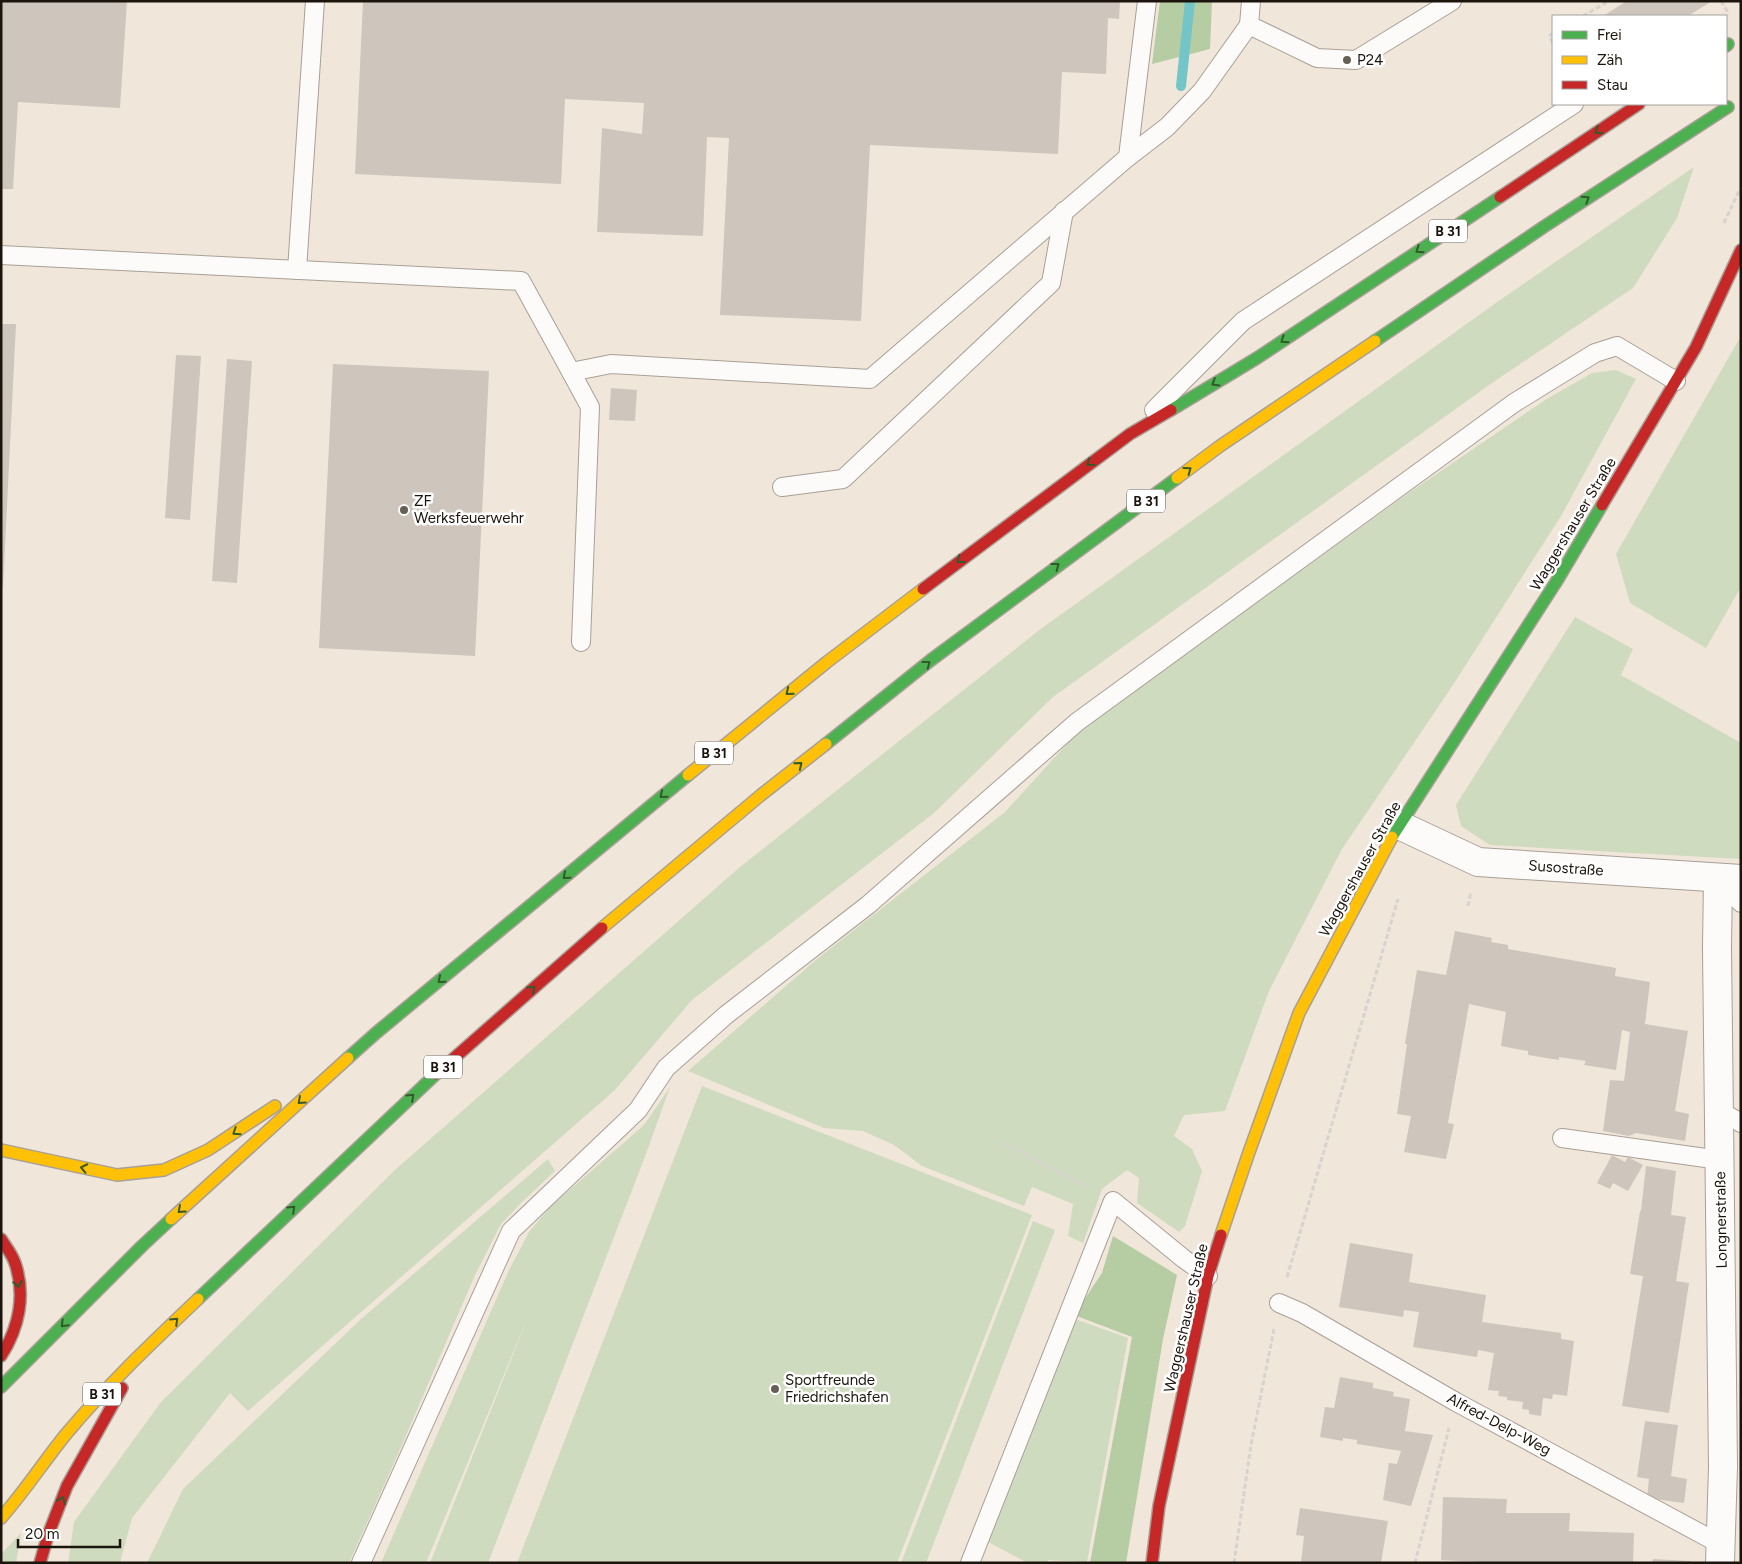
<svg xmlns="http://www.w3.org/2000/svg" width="1742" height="1564" viewBox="0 0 1742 1564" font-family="Figtree,sans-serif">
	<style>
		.green { fill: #cfdbbf }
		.forest { fill: #b6cca2 }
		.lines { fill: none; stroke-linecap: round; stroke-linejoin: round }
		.stream { stroke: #74c5c7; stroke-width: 10 }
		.building { fill: #cec5bc }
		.lane-casing { stroke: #a8a097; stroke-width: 20 }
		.street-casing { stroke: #a8a097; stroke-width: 30 }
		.fast-casing { stroke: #a8a097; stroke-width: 14 }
		.slow-casing { stroke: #a8a097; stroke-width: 14 }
		.jam-casing { stroke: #a8a097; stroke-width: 14 }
		.path { stroke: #d7d3cf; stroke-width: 3; stroke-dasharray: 5 2.5; stroke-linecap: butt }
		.lane { stroke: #fdfbf9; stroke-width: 18 }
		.street { stroke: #fdfbf9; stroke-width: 28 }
		.fast { stroke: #4caf50; stroke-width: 11 }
		.slow { stroke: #ffc107; stroke-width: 11 }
		.jam { stroke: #c62828; stroke-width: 11 }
		.oneway { stroke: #325a2b }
		.poi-dot { fill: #675e55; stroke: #fff; stroke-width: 2 }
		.labels { text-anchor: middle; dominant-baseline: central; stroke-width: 5; stroke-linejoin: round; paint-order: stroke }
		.shield { fill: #fff; stroke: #605b56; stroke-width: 1 }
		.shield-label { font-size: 14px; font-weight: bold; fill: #1c150d }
		.poi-label { font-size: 15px; fill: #1c150d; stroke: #fff; text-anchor: start }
		.street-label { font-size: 15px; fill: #1c150d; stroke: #fff }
	</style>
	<rect width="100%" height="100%" fill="#f1e6da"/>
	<g class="green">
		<path d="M1694,167L1677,218L1633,288L1492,383L1053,697L934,813L692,1000L615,1090L248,1411L230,1393L132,1518L120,1563H68L74,1522L161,1402L396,1169L740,867L1042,628L1500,300Z"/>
		<path d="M1741,336V587L1706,648L1630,603L1616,554Z"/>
		<path d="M1616,370L1636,379L1561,516L1451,688L1342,849L1269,991L1225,1111L1184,1115L1174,1136L1192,1149L1202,1171L1185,1226L1179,1232L1137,1203L1139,1178L1127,1170L1102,1189L1083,1243L1068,1236L1073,1204L1032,1187L1024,1206L922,1166L894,1145L863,1131L824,1128L688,1071L817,959L1005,812L1076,734L1410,492L1545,400L1592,373Z"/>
		<path d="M1575,617L1633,649L1621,675L1741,743V859L1490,845L1461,826L1456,805Z"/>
		<path d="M702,1086L1032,1215L897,1563H517Z"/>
		<path d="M670,1087L646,1154L488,1563H430L530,1312L426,1563H381L509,1270L529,1232L550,1207L644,1125Z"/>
		<path d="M548,1159L555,1171L521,1203L501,1224L475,1275L398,1454L349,1563H147L183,1489L361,1319Z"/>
		<path d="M1033,1221L1055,1230L926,1563H901Z"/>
		<path d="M1075,1319L1128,1338L1087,1562L1048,1560L1047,1563H1028L988,1542Z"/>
		<path d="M21,1533L16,1563H1V1554Z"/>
	</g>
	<g class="forest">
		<path d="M1160,1H1212L1210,49L1152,64Z"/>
		<path d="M1113,1236L1177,1275L1163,1339L1126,1563H1090L1132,1337L1074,1315L1102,1273Z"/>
	</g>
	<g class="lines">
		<path class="stream" d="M1181,86L1190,1"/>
	</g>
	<g class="building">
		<path d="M1,1H127L120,108L18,102L13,189H1Z"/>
		<path d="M363,1H1120L1119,19L1108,18L1106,74L1062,72L1058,154L870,145L861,321L720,315L729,138L707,137L703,236L597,232L602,128L642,134L644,103L565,99L561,184L355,174Z"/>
		<path d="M1627,1H1712L1688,16H1603Z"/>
		<path d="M1,324H16L3,587H1Z"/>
		<path d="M176,355L201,356L190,520L165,518Z"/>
		<path d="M227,359L252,361L237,583L212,581Z"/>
		<path d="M333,364L489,371L475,656L319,648Z"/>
		<path d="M611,388L637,390L635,421L609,420Z"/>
		<path d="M1455,931L1492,938L1491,942L1508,945V949L1616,968L1615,976L1650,982L1645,1024L1688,1031L1675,1111L1689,1114L1685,1141L1636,1133L1629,1136L1603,1131L1610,1080L1624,1081L1630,1032L1622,1030L1616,1070L1584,1065L1586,1061L1559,1057V1060L1528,1055V1051L1501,1046L1506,1012L1469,1004L1448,1123L1454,1124L1446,1159L1404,1152L1411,1116L1397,1114L1407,1044H1405L1417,970L1446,975Z"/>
		<path d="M1612,1155L1625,1162L1628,1157L1643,1165L1628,1191L1613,1183L1610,1189L1597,1183Z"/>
		<path d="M1646,1166L1676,1171L1671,1215L1686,1217L1676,1281L1689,1283L1669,1413L1622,1406L1643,1276L1630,1274L1640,1211H1641Z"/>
		<path d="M1350,1243L1413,1254L1409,1282L1486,1295L1482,1322L1561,1333V1339L1574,1341L1567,1396L1553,1394L1552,1399L1543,1398L1541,1416L1529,1414V1410L1522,1409L1523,1402L1507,1400V1397L1498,1396L1499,1391L1488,1390L1494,1353L1478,1350L1477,1357L1413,1347L1419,1312L1404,1310L1403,1317L1339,1307Z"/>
		<path d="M1340,1377L1373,1383V1388L1394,1392L1393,1396L1410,1399L1405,1431L1433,1435L1411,1506L1383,1500L1389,1463L1397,1464L1401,1451L1357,1444V1440L1343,1438V1441L1320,1437L1325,1407L1334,1408Z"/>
		<path d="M1645,1421L1678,1425L1671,1476L1687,1479L1684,1503L1647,1498L1649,1479L1637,1477Z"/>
		<path d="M1443,1497L1507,1499L1506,1513H1570L1569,1531L1634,1533L1633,1563H1505L1441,1560Z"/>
		<path d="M1300,1508L1388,1521L1381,1563H1301L1304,1536L1296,1535Z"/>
		<path d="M1653,1559L1691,1561V1563H1652Z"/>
	</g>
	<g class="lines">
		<defs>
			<g id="lane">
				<path d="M1251,1L1249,25L1317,58L1356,60L1452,1"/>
				<path d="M1128,157L1147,1"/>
				<path d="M1,255L521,281L571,372L611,364L870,379L1128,157L1167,127L1202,91L1249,25"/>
				<path d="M297,270L315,1"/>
				<path d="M571,372L590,407L581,642"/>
				<path d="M1154,410L1243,321L1574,104"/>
				<path d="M782,487L843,479L1051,283L1064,211"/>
				<path d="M1718,878L1741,903"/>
				<path d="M1720,1111L1741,1123"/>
				<path d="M1562,1138L1720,1160"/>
				<path d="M1279,1303L1302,1313L1456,1402L1720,1544"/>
				<path d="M361,1563L511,1231L638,1110L666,1068L726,1015L868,905L1077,722L1514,403L1595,353L1617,346L1676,381"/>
				<path d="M970,1563L1113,1201L1184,1259L1208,1276"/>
			</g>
			<g id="street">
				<path d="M1399,825L1478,862L1741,879"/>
				<path d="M1718,878L1717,948L1723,1467L1720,1563"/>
			</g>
			<g id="fast">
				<path d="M1726,46L1728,44"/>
				<path d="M1375,341L1545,226L1728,107"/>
				<path d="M1171,410L1257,358L1500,197"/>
				<path d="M826,744L931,660L1177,478"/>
				<path d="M1392,837L1558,579L1602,505"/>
				<path d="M348,1058L376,1033L688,775"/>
				<path d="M198,1299L436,1074"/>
				<path d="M1,1387L142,1246L171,1219"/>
			</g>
			<g id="slow">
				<path d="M1177,478L1220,446L1375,341"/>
				<path d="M688,775L827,662L923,589"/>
				<path d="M602,928L761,795L826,744"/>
				<path d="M1,1150L117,1175L164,1170L208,1150L275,1106"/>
				<path d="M171,1219L348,1058"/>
				<path d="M1221,1235L1248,1155L1299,1013L1392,837"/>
				<path d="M1,1518C25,1491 44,1461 67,1433C107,1385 153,1342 198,1299"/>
			</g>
			<g id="jam">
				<path d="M1500,197L1639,104"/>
				<path d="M1602,505L1696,347L1741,250"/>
				<path d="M923,589L1130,434L1171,410"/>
				<path d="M436,1074L602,928"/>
				<path d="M1,1239C6,1247 12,1254 15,1263C26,1295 19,1328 1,1356"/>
				<path d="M40,1563L48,1535L67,1486L122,1388"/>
				<path d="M1152,1563L1159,1506L1208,1276L1221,1235"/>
			</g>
		</defs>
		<use href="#lane" class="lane-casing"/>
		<use href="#street" class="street-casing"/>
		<use href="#fast" class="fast-casing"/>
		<use href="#slow" class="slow-casing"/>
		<use href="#jam" class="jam-casing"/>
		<g class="path">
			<path d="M1721,1L1729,14"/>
			<path d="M1583,16L1609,1"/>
			<path d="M1553,33L1549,36L1553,43"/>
			<path d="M1724,223L1741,187"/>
			<path d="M1468,906L1471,892"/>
			<path d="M1003,1143L1089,1188"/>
			<path d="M1287,1277L1398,899"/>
			<path d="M1234,1563L1251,1445L1274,1329"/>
			<path d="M1415,1563L1449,1428"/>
		</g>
		<use href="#lane" class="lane"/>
		<use href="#street" class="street"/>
		<use href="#fast" class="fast"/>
		<use href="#slow" class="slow"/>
		<use href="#jam" class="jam"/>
	</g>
	<defs><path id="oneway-chevron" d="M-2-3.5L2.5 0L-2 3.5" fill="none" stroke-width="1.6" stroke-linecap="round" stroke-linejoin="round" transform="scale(1.25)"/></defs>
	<g class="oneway">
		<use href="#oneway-chevron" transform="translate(1598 131) rotate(146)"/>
		<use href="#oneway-chevron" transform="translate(1586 199) rotate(-33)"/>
		<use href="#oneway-chevron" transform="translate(1419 250) rotate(146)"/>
		<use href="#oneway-chevron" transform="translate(1284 340) rotate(146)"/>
		<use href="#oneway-chevron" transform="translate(1215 383) rotate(149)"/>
		<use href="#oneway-chevron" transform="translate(1090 463) rotate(144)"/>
		<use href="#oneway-chevron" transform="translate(1188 470) rotate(-36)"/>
		<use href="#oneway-chevron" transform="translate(960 560) rotate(142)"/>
		<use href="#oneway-chevron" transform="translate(1056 566) rotate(-37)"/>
		<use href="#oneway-chevron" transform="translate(927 664) rotate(-38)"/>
		<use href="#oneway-chevron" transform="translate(789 692) rotate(141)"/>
		<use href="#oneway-chevron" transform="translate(799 765) rotate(-39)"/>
		<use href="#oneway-chevron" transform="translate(663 795) rotate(140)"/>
		<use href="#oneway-chevron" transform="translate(566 876) rotate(140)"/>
		<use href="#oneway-chevron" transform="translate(441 980) rotate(140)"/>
		<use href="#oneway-chevron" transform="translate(532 989) rotate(-41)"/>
		<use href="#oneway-chevron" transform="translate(411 1097) rotate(-43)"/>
		<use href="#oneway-chevron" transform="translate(301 1101) rotate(138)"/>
		<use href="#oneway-chevron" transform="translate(236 1132) rotate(147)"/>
		<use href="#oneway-chevron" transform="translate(84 1168) rotate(-168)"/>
		<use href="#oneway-chevron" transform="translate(292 1209) rotate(-43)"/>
		<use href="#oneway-chevron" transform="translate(181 1210) rotate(138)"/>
		<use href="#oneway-chevron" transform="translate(18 1284) rotate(80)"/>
		<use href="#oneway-chevron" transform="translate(175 1321) rotate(-44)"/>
		<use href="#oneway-chevron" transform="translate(64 1324) rotate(135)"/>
		<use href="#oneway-chevron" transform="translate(62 1500) rotate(-68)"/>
	</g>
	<g class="poi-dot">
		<circle cx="1347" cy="60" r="5"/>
		<circle cx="404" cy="510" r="5"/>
		<circle cx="775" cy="1389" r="5"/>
	</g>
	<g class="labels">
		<g class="shield">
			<rect x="1429" y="219.5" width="38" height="23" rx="4"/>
			<rect x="1127" y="489.5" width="38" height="23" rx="4"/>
			<rect x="695" y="741.5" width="38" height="23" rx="4"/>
			<rect x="424" y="1055.5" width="38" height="23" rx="4"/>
			<rect x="83" y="1382.5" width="38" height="23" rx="4"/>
		</g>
		<g class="shield-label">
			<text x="1448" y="231">B 31</text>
			<text x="1146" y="501">B 31</text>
			<text x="714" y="753">B 31</text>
			<text x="443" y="1067">B 31</text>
			<text x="102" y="1394">B 31</text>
		</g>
		<g class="poi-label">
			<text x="1357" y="60">P24</text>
			<text x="414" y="501">ZF<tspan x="414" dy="17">Werksfeuerwehr</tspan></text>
			<text x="785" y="1380">Sportfreunde<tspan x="785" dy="17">Friedrichshafen</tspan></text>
		</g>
		<g class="street-label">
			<text transform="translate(1573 524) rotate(-59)">Waggershauser Straße</text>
			<text transform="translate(1566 868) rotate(4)">Susostraße</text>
			<text transform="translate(1360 869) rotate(-61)">Waggershauser Straße</text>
			<text transform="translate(1721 1220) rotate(-91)">Longnerstraße</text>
			<text transform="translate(1186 1318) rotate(-77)">Waggershauser Straße</text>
			<text transform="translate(1499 1424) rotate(28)">Alfred-Delp-Weg</text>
		</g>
	</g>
	<rect width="1742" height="1564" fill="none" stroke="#1c150d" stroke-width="5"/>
	<rect x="1552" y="15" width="175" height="90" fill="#ffffff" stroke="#a4a19e"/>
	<rect x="1562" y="31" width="25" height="8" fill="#4caf50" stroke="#a4a19e"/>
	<text x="1597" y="40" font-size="15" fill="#1c150d">Frei</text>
	<rect x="1562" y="56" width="25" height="8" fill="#ffc107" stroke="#a4a19e"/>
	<text x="1597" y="65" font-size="15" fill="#1c150d">Zäh</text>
	<rect x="1562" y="81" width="25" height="8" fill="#c62828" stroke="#a4a19e"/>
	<text x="1597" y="90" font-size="15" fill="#1c150d">Stau</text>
	<path d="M18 1539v8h102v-8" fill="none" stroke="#1c150d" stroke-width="2.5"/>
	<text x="25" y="1539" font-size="15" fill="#1c150d" stroke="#ffffff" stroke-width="4" paint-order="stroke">20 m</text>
</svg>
